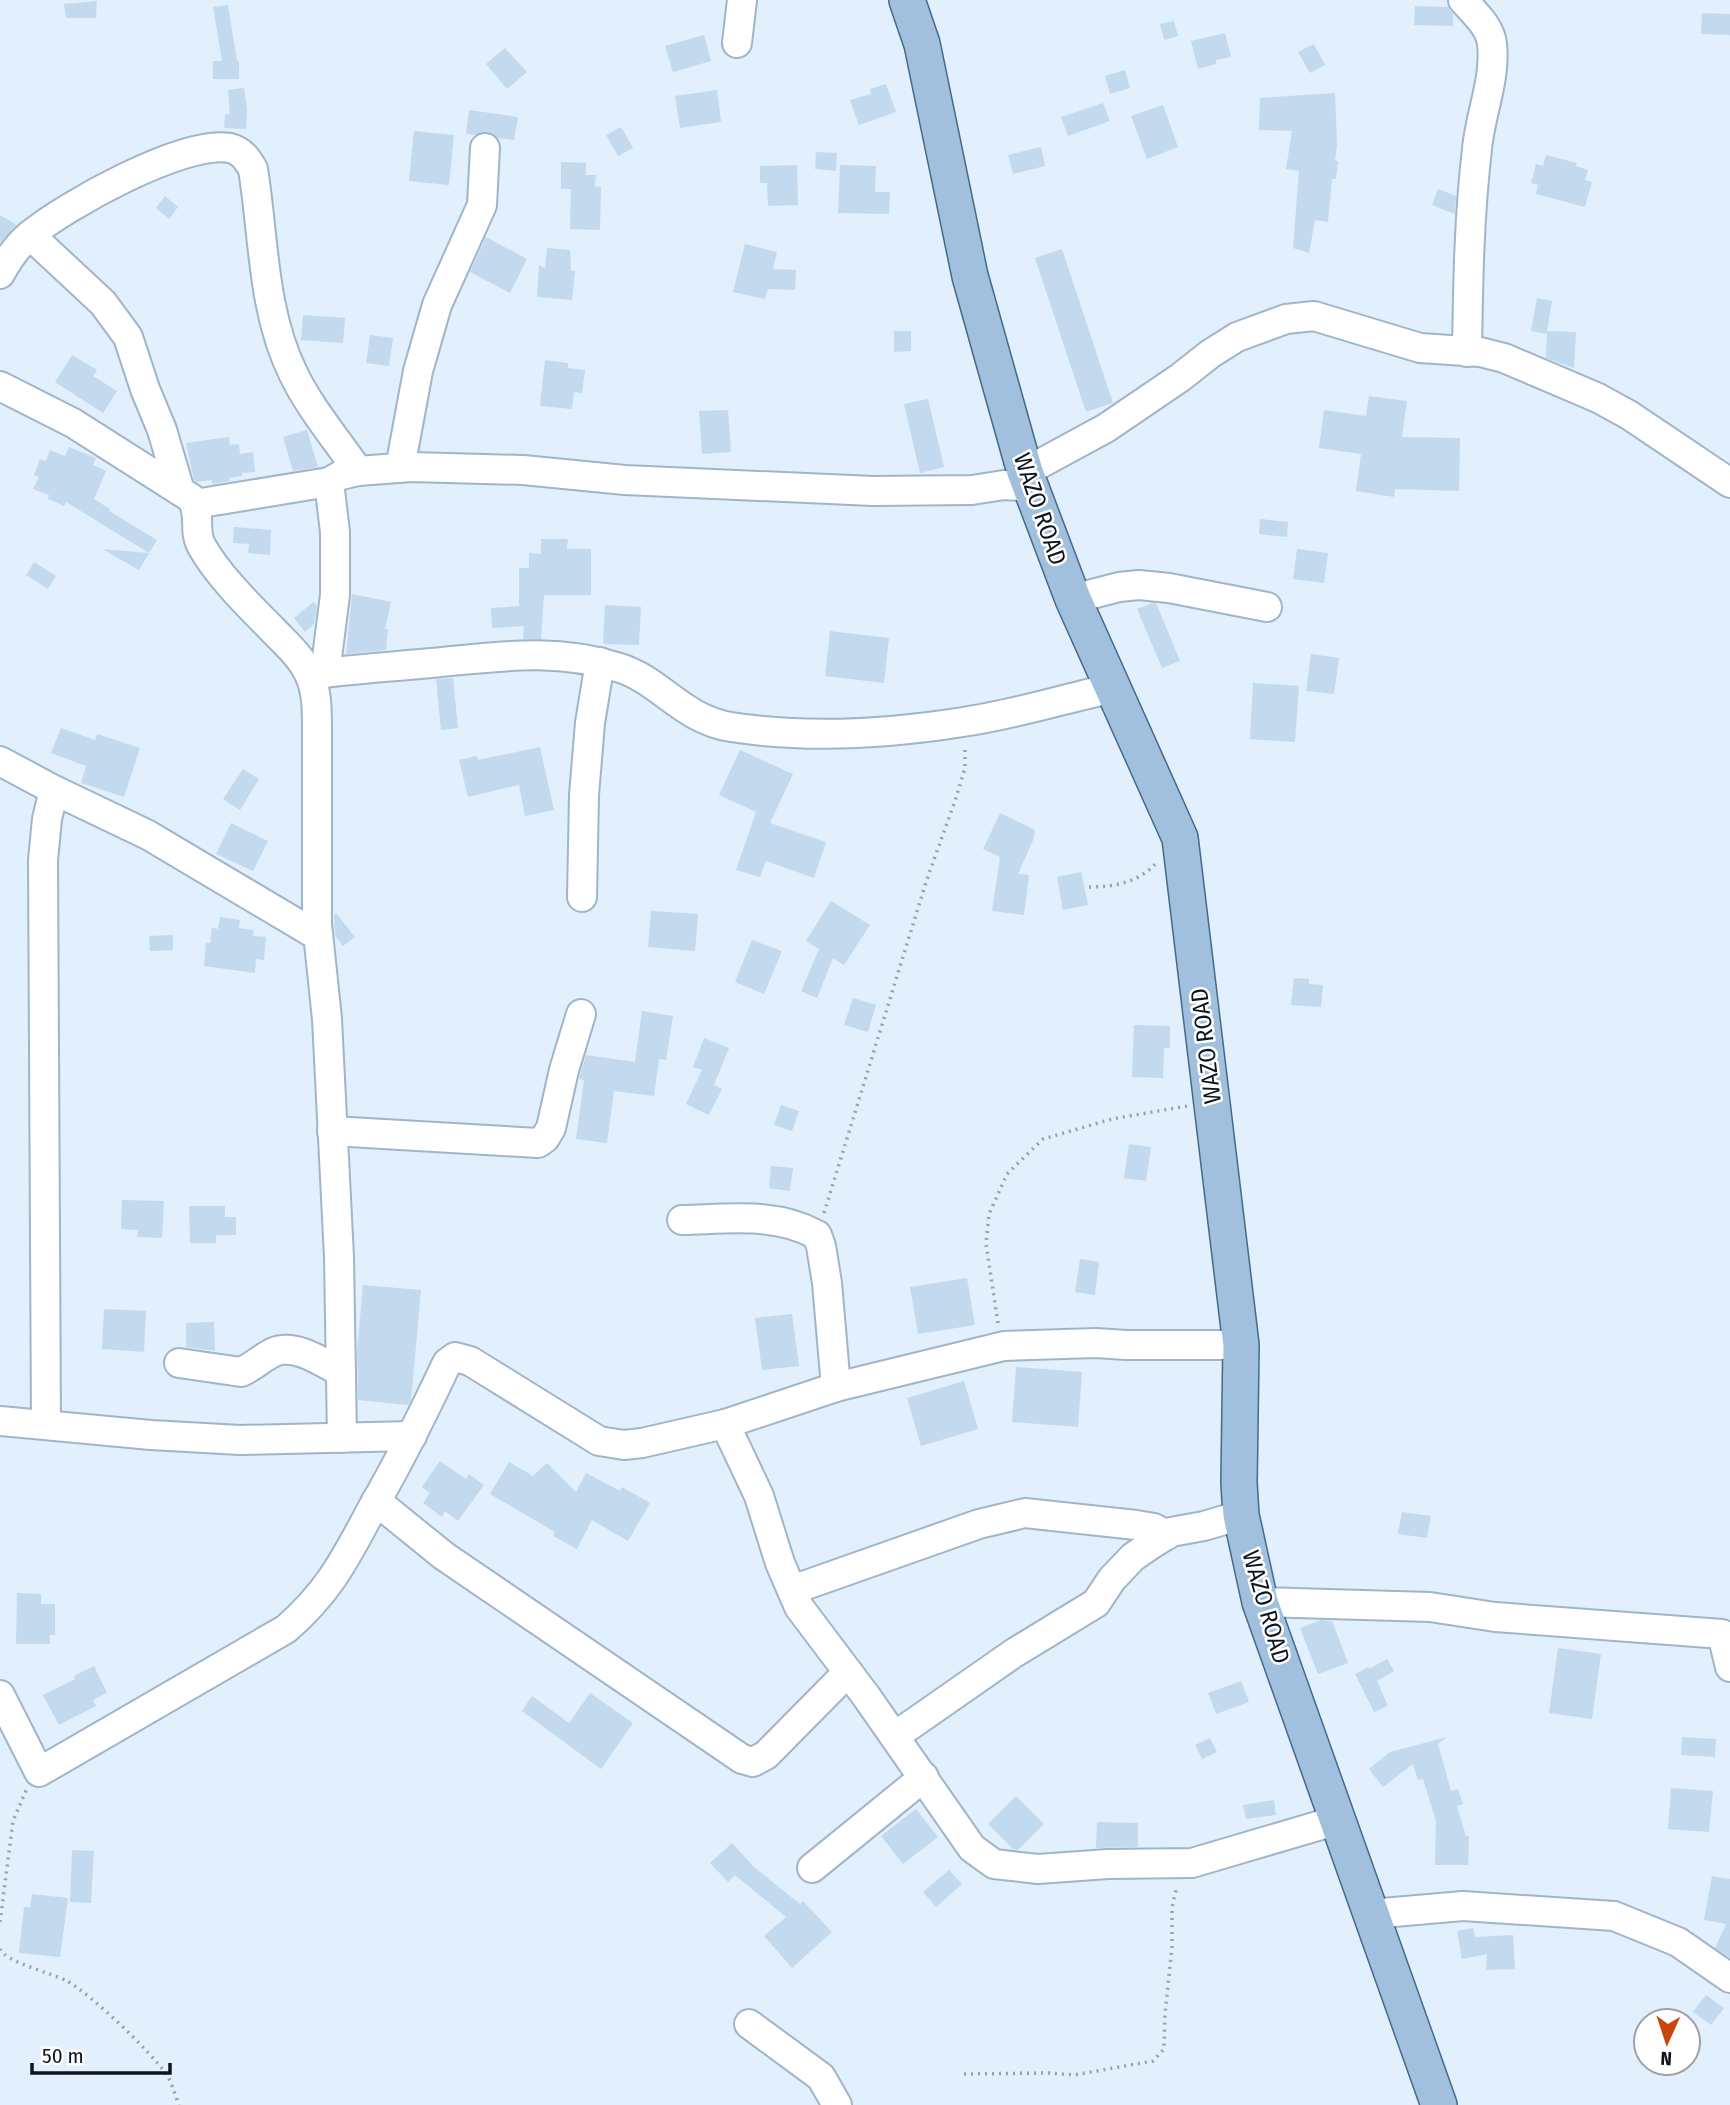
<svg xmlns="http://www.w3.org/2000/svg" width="1730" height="2105" viewBox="0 0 1730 2105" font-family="'Fira Sans Condensed',sans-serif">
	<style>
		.building { fill: #c3d9ee }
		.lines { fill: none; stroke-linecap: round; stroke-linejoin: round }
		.minor-casing { stroke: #a0b5ca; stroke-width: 32 }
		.major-casing { stroke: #45698b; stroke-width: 38 }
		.path { stroke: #96a1ac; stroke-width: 3.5; stroke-dasharray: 2 5; stroke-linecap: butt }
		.minor { stroke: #fff; stroke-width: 28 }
		.major { stroke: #a1c0dd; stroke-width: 35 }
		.labels { text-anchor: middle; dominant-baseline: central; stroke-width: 5; stroke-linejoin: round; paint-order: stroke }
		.street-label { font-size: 24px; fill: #0e151c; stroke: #fff }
	</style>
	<rect width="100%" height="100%" fill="#e2effc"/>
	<g class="building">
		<path d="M97,1L96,18H66L64,4Z"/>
		<path d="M228,5L237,61H239V79H213V61H222L213,7Z"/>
		<path d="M1415,6L1448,7L1453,14V26L1414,25Z"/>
		<path d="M1702,13L1730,14V35L1701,34Z"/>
		<path d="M1174,21L1178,36L1164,40L1160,24Z"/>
		<path d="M1225,33L1231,57L1216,60V64L1198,69L1191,41Z"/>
		<path d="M704,35L711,61L673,72L665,46Z"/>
		<path d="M1314,44L1325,65L1310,73L1298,52Z"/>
		<path d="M505,48L527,72L507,89L486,64Z"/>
		<path d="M1125,70L1130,88L1110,94L1105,76Z"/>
		<path d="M886,84L896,112L859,125L850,100L871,94L870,89Z"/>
		<path d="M244,88L247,109L246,129L224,128L225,114H230L228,90Z"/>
		<path d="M717,90L721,122L680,128L675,96Z"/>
		<path d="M1335,93L1337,146L1335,161H1338L1336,179H1332L1328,222L1315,220L1309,253L1293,248L1299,171L1286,169L1292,131L1259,130L1260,98Z"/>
		<path d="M1103,103L1110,121L1068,136L1061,117Z"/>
		<path d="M1163,105L1178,147L1147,159L1131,116Z"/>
		<path d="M469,110L518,117L514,140L497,138L487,132L475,135L466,134Z"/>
		<path d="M621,127L633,148L618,156L606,135Z"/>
		<path d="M414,131L454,135L449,185L409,181Z"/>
		<path d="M1041,147L1045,166L1013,174L1008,155Z"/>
		<path d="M816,152L837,153L836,171L815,169Z"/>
		<path d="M1546,155L1577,163L1576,166L1588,170L1585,180L1592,182L1585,207L1536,194L1538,185L1531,183L1536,164L1543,166Z"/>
		<path d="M561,162L586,163V175H596L595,186L601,187L600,230L570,229L571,189H561Z"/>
		<path d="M797,165L798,205L768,206L767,183H760V166Z"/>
		<path d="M840,165L876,166L875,192H890L889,214L838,213Z"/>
		<path d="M1438,189L1456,196L1455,214L1432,205Z"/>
		<path d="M165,196L178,207L169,219L156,208Z"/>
		<path d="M0,215L17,225L0,243Z"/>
		<path d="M486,237L527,259L510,293L470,272Z"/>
		<path d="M745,244L777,252L773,269L796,270L795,290L768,289L765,299L733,292Z"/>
		<path d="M547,248L570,250L571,271H575L572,300L537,297L539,265L545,268Z"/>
		<path d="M1062,249L1113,403L1086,412L1035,258Z"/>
		<path d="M1537,298L1552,301L1547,331L1576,332L1574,368L1546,358L1547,334L1531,331Z"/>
		<path d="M303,315L345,318L343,343L301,340Z"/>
		<path d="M894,331H911V351L894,352Z"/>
		<path d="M370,335L393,338L389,366L366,363Z"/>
		<path d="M72,355L97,370L93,376L117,391L103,413L55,382Z"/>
		<path d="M545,360L568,363V368L585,370L582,393L574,392L572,409L540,406Z"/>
		<path d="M1369,396L1407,401L1402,437L1460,438L1459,491L1395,489L1394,497L1356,491L1361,454L1319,448L1324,410L1366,416Z"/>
		<path d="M928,399L944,467L920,473L904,404Z"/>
		<path d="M728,410L731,452L702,454L699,411Z"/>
		<path d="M307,430L318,467L293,471L283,437Z"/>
		<path d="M229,437L230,445L239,444L240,454L253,452L255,472L242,473V476L229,478L230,481L212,484V480L197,482L194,480L186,443Z"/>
		<path d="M69,447L96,458L93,465L106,471L94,499L110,509L109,511L157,540L149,553L66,502L64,506L48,499L49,495L33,489L39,477L34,475L40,459L46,461L50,450L65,456Z"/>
		<path d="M1260,519L1288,522L1287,537L1259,534Z"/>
		<path d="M234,527L271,530L270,555L248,553L249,544L233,543Z"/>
		<path d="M541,539H568L567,549H591V595H544L541,639H523L524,626L492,628L491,608L519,606V568H529V553L541,554Z"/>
		<path d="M102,549L149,553L139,570Z"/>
		<path d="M1297,549L1328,553L1324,583L1293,579Z"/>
		<path d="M34,562L56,576L48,589L26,575Z"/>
		<path d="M352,594L391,602L385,629H388L386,650L346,654Z"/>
		<path d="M313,602L317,606L314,624L305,632L294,618Z"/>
		<path d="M1152,603H1156L1180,661L1162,668L1137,609Z"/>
		<path d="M605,605L641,607L639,645L603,644Z"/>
		<path d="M830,631L889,638L884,683L825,676Z"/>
		<path d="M1311,654L1339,658L1334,694L1306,691Z"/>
		<path d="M453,678L458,728L441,730L436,679Z"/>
		<path d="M1253,683L1299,686L1295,742L1250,739Z"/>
		<path d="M61,728L95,740L97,734L140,748L124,797L81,783L86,766L51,753Z"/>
		<path d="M540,747L554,810L525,816L519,785L468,797L459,760L477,756L478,760Z"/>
		<path d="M740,750L793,774L770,823L826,842L814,878L766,861L760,877L736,870L756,812L719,795Z"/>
		<path d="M243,769L259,779L240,810L223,799Z"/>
		<path d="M1000,813L1035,830L1034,838L1018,874L1029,875L1024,915L992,911L1000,857L983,849Z"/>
		<path d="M231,823L268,841L253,871L216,854Z"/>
		<path d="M1081,872L1088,905L1063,910L1057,877Z"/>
		<path d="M831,901L870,925L844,965L833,958L817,998L801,991L819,949L806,941Z"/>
		<path d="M651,911L698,914L695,951L648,947Z"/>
		<path d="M336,913L355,937L343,946L335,936L334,915Z"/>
		<path d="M220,917L240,920L239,928L254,930L253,936L266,937L264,960L256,959L255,973L204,966L206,943H210L212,928L218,929Z"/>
		<path d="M173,935V950L150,951L149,936Z"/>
		<path d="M752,940L782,951L764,994L735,982Z"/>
		<path d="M1294,978L1309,979V984L1323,985L1321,1007L1291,1005Z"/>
		<path d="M853,998L876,1005L868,1032L844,1025Z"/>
		<path d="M642,1011L673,1016L666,1060L659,1059L654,1096L614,1091L607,1143L576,1139L584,1080L579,1079L586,1055L635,1062Z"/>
		<path d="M1134,1025L1170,1026V1048H1164L1163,1078L1132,1077Z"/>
		<path d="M704,1038L729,1048L714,1085L722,1089L709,1115L686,1104L702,1070L693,1067Z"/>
		<path d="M781,1105L799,1111L792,1131L774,1125Z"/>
		<path d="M1129,1144L1151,1147L1146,1181L1124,1178Z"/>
		<path d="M771,1166L793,1168L790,1191L769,1188Z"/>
		<path d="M122,1200L164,1201L162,1238L137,1237L138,1230L121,1229Z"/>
		<path d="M189,1206H225V1217H236V1235H216V1243H190Z"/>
		<path d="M1080,1259L1099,1262L1095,1295L1075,1292Z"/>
		<path d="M967,1278L975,1325L918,1334L910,1287Z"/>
		<path d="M363,1285L421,1290L411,1400L408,1405L358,1400L357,1352Z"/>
		<path d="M104,1309L146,1311L144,1352L102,1349Z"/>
		<path d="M792,1314L799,1366L762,1370L755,1318Z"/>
		<path d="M214,1322L215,1351L186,1347V1323Z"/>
		<path d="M1016,1367L1082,1372L1078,1427L1012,1422Z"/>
		<path d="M964,1381L978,1429L921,1446L907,1398Z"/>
		<path d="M440,1461L466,1479L469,1474L484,1485L458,1521L445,1511L442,1517L423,1503L430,1493L422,1487Z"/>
		<path d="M509,1462L533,1476L547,1463L576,1492L586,1473L620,1491L622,1487L650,1503L628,1541L592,1520L577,1549L553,1536L555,1532L490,1494Z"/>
		<path d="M1402,1512L1431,1516L1427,1538L1398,1534Z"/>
		<path d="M17,1593L41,1594V1604H55V1635H50V1644H16Z"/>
		<path d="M1321,1620L1332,1621L1348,1663L1318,1674L1300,1628Z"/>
		<path d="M1558,1648L1601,1654L1592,1719L1549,1713Z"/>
		<path d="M1387,1659L1394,1671L1377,1681L1388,1706L1374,1712L1355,1674L1368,1667L1369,1669Z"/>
		<path d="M94,1666L107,1693L93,1700L96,1706L59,1725L43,1695L75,1679L74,1676Z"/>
		<path d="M1241,1681L1249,1702L1216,1714L1208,1693Z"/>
		<path d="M590,1693L633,1723L601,1769L522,1711L532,1696L569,1723Z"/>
		<path d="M1447,1737L1438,1744L1451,1791L1458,1789L1463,1804L1457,1806L1466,1836H1469L1468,1865H1435L1436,1821L1423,1779L1418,1780L1413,1764L1383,1787L1369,1769L1390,1752Z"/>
		<path d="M1682,1737L1716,1739L1715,1757L1681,1755Z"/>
		<path d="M1210,1738L1217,1752L1202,1759L1195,1745Z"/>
		<path d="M1671,1788L1713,1791L1709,1832L1668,1829Z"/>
		<path d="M1016,1796L1044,1824L1018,1850L1013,1849L988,1824Z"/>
		<path d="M1274,1800L1276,1815L1246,1819L1243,1805Z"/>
		<path d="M916,1809L938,1837L903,1864L881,1836Z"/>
		<path d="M1097,1822L1138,1823V1847L1096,1848Z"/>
		<path d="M732,1843L754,1867L800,1904L803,1901L832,1932L792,1968L764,1936L786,1917L735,1875L728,1882L710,1863Z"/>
		<path d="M72,1850L94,1851L91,1903L70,1902Z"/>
		<path d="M949,1870L962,1884L936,1907L923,1892Z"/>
		<path d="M1712,1876L1730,1879V1958L1715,1948L1726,1924L1704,1920Z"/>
		<path d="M32,1894L68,1898L60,1957L19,1953L24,1907H30Z"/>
		<path d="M1473,1928L1475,1937L1513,1935L1515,1969L1486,1970L1487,1954L1462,1959L1457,1931Z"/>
		<path d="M1706,1995L1724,2008L1711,2025L1693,2012Z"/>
	</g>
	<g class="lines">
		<defs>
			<g id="minor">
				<path d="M1463,0C1474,13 1490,26 1492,44C1496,79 1480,115 1477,149C1469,217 1468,284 1467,352"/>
				<path d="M737,43L742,0"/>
				<path d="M30,235L103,303L128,337L145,389L162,430L180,491"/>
				<path d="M0,274C8,259 16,247 29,236C64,206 185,139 230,148C242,151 247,159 253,169C264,237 262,310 293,373C309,407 337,440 358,471"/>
				<path d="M0,386L73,423L191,498C202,513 193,530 201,545C216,573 248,605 271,628C284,642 301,656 309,674C317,690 317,710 317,727V924L327,1019L339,1257L342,1438"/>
				<path d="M400,468L418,371L437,305L482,205L485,148"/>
				<path d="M1025,472L1106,428L1181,377L1210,354L1237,337L1286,319L1314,316L1420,348L1480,352L1504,358L1598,398L1629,415L1730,483"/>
				<path d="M195,504L329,482L341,475L358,471L411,467L523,470L625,480L873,491L972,490L1004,485L1031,487"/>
				<path d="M1073,599L1119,587L1139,585L1169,588L1267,607"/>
				<path d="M325,673L335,595V532L329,482"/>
				<path d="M310,675C350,669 391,667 431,663C498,657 554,647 620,668C661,681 682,719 731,727C808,739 887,734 963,722C1013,715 1063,699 1113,688"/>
				<path d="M0,761L54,790L148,835L318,936"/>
				<path d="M582,897L584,795L590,723L600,662"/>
				<path d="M332,1131L538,1143L545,1138L551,1128L564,1070L581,1014"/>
				<path d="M682,1220C729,1219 775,1212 817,1235L821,1246L827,1283L836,1387"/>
				<path d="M179,1363L241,1372C253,1367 263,1357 274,1352C296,1343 323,1363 341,1372"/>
				<path d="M0,1421L151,1435L240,1440L412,1436"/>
				<path d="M725,1424L759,1496L780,1563L799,1607L866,1696L972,1848L994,1864L1038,1869L1108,1864L1192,1863L1338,1820"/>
				<path d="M46,1425L43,860L47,819L54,790"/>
				<path d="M376,1501L444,1556L742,1759L753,1762L766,1755L848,1672"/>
				<path d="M792,1590L979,1524L1025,1513L1136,1525L1154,1528L1167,1535"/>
				<path d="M1260,1602L1430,1607L1495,1617L1722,1634L1730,1667"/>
				<path d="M0,1695L39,1772L286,1629C330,1591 346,1557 373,1507C400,1460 424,1412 447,1363L455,1357L470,1361L599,1441L624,1445L642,1443L725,1424L836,1387L1004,1346L1096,1343L1126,1345H1241"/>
				<path d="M895,1736L1014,1653L1096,1603L1112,1579L1133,1557L1149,1546L1171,1532L1204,1526L1241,1515"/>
				<path d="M812,1868L924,1777"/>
				<path d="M1371,1914L1463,1906L1614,1916L1678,1942L1730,1978"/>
				<path d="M749,2024L821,2077L837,2105"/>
			</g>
			<path id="major" d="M907,0L922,44L970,276L1025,472L1073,599L1180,838L1241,1345L1239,1483L1241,1515L1260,1602L1439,2105"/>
		</defs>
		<use href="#minor" class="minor-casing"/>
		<use href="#major" class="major-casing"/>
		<g class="path">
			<path d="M1089,887C1115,887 1140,882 1157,862"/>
			<path d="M824,1213L927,879L955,801L965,768V745"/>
			<path d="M998,1323L986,1244L989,1214L1007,1174L1043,1139L1112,1119L1187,1106"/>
			<path d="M0,1922L13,1821L27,1788"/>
			<path d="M0,1949C5,1962 52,1973 67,1981C93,1996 149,2050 167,2075C172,2083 175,2095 179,2105"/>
			<path d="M964,2074L1050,2073L1074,2075L1153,2061L1164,2049L1165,2014L1172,1947V1907L1177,1886"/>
		</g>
		<use href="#minor" class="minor"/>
		<use href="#major" class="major"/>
	</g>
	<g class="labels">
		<g class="street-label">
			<text transform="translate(1040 509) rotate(71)">WAZO ROAD</text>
			<text transform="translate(1206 1046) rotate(-97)">WAZO ROAD</text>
			<text transform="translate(1266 1607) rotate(74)">WAZO ROAD</text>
		</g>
	</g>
	<g transform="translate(1667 2042) rotate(183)"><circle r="33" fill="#ffffff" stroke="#9fa1a4" stroke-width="2"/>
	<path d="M0-5L12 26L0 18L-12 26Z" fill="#ca440b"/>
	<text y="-10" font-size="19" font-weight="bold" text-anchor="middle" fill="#0e151c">N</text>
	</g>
	<path d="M32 2063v10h138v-10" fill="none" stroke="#0e151c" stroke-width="3.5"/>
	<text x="42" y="2063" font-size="21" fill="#0e151c" stroke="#ffffff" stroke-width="5" paint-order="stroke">50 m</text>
</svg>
